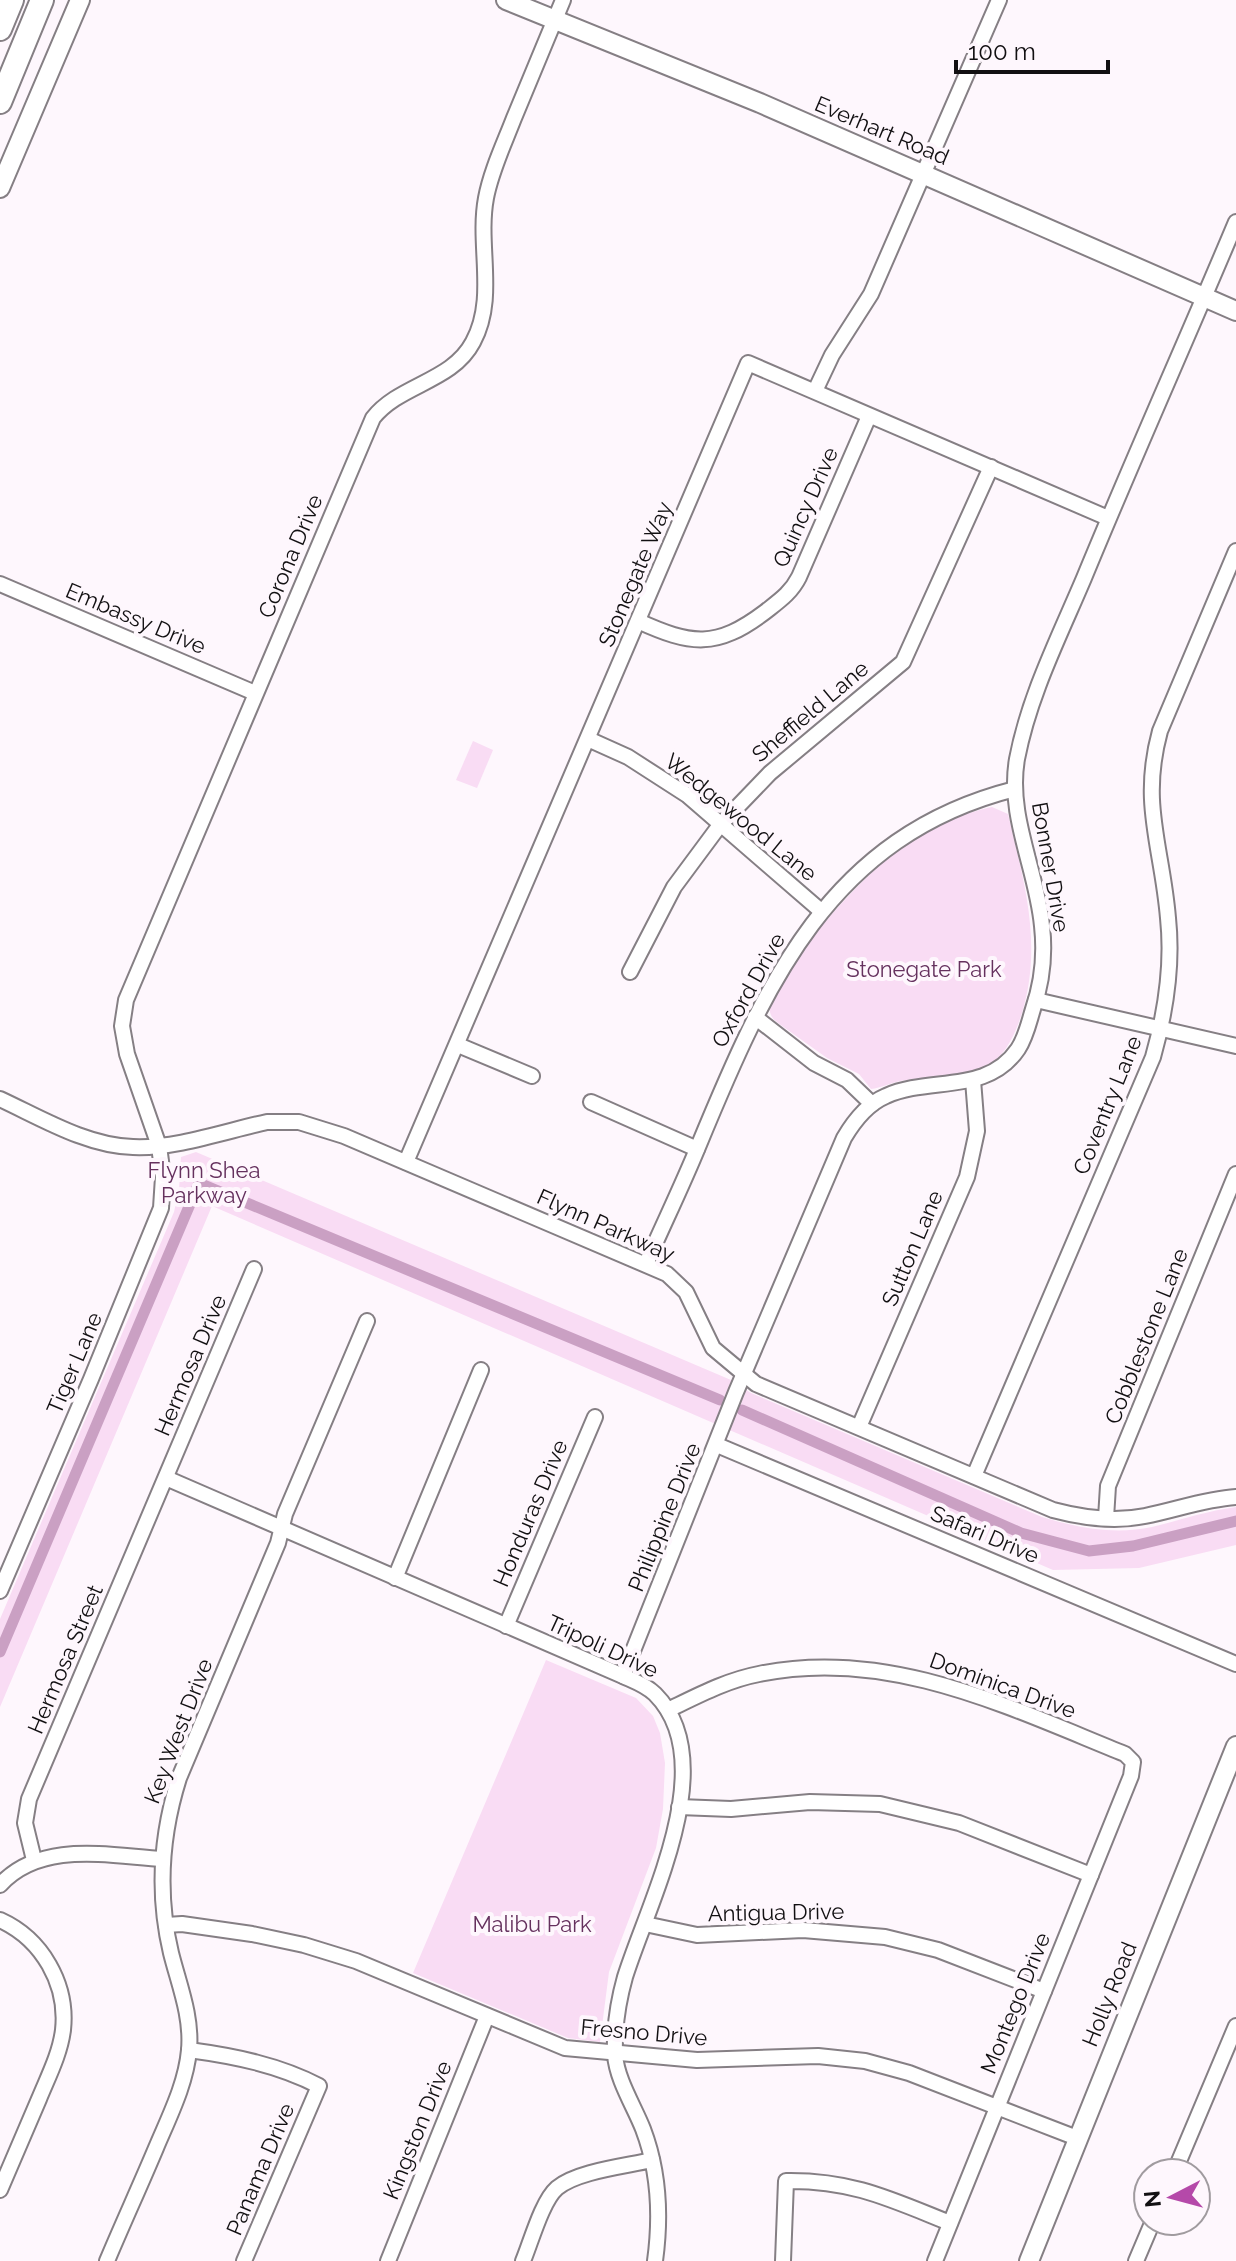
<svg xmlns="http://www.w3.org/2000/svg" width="1236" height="2261" viewBox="0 0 1236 2261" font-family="Raleway,sans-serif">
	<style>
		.green { fill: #f9dcf4 }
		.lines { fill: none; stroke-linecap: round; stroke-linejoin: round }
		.canal { stroke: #caa0c3; stroke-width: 11 }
		.minor-casing { stroke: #857f84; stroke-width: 18 }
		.major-casing { stroke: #857f84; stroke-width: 22 }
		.highway-casing { stroke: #857f84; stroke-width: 26 }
		.minor { stroke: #fff; stroke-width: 14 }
		.major { stroke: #fff; stroke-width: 18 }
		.highway { stroke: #fff; stroke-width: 22 }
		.labels { text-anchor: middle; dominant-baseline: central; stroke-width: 8; stroke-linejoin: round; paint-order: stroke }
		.street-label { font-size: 22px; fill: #121012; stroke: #fef7fd }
		.park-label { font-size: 22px; fill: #65315e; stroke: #fef7fd }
	</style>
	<rect width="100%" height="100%" fill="#fef7fd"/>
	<g class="green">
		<path d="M473,741L493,750L477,788L456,780Z"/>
		<path d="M992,807L1008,814C1024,882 1043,943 1022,1013C1016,1032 1007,1053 990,1065C967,1081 928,1076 900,1081C890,1083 881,1088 871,1089L859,1074L827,1058L778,1023C773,1019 769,1015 770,1008C776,970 861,878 892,855C922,833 956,814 992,807Z"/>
		<path d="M196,1152L731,1380L751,1393L1042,1517C1078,1528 1115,1535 1152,1527C1180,1520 1207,1511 1236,1507V1545L1139,1568L1053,1570L212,1206L0,1707V1619L174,1212L179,1189L181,1157Z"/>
		<path d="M546,1660L636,1698L653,1716L660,1733L665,1763L663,1809L656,1848L609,1972L600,2042L568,2038L413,1973Z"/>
	</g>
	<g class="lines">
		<g class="canal">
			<path d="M742,1410L1021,1533L1089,1551L1133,1546L1236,1521"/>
			<path d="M0,1652L199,1183L720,1400"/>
		</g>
		<defs>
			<g id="minor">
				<path d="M815,391L832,355L871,294L999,0"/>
				<path d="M0,584L255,693"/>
				<path d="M638,621C691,645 716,649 765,612C779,601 791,593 799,577L869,416"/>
				<path d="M588,739L628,757L687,795L821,911"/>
				<path d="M630,972L674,887L720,825L770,773L903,662L991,467"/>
				<path d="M1036,1000L1236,1046"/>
				<path d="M755,1017L814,1063L847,1080L872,1104"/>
				<path d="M458,1045L532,1076"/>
				<path d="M0,1099C41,1118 87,1146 133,1147C175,1149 226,1131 267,1122H299L344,1136L667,1274L686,1292L713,1348L756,1384L1053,1510C1083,1518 1115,1522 1145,1516C1176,1510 1205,1499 1236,1497"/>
				<path d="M591,1102L697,1149"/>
				<path d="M406,1162L748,363L1108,518"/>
				<path d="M646,1264C663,1225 682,1186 698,1147C765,985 829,836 1015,789"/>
				<path d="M859,1427L967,1177L977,1131L973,1080"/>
				<path d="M717,1445L1236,1664"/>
				<path d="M974,1476L1153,1057C1166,1011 1173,965 1168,918C1162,846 1140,804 1160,731L1236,551"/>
				<path d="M166,1478L623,1676C634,1681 646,1685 655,1694C723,1762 648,1903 625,1977C618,2002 614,2029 615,2055C617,2080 634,2106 643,2129C659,2171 661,2217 655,2261"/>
				<path d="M1106,1518L1108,1486L1236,1174"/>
				<path d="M395,1578L481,1370"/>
				<path d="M0,1591L91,1379L161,1208L163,1177L159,1146L127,1054L122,1026L126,1000L373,418C400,384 452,382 473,342C497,298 477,246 486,198C491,171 504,144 514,118C530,79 547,39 563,0"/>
				<path d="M506,1626L595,1417"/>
				<path d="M623,1676L736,1392L844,1138C854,1121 867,1104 886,1096C930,1076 987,1095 1018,1049C1026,1037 1029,1022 1033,1009C1042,983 1045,953 1042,926C1037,870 1007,816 1017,759C1029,696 1059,637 1084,578C1133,459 1186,341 1236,222"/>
				<path d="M668,1710C697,1696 727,1680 759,1674C888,1647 1008,1707 1125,1754L1133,1762L1131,1776L935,2261"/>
				<path d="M679,1807L731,1809L810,1802L880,1804L959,1823L1091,1875"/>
				<path d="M34,1860L25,1823L29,1799L254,1269"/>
				<path d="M0,1885C41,1840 109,1856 163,1859"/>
				<path d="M0,1920C42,1939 68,1984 63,2030C60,2054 48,2077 39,2099C26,2129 13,2159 0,2190"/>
				<path d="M645,1924L697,1935L803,1930L885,1937L938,1950L1044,1991"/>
				<path d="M166,1925L182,1924L252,1934L304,1945L356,1961L565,2048L697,2060L818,2056L865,2061L909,2073L1077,2138"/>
				<path d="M189,2050C234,2056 279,2065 319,2086L244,2261"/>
				<path d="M1174,2173L1236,2026"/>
				<path d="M107,2261C123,2223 140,2186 156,2148C169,2117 186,2084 189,2050C192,2016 179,1985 171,1953C157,1894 161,1835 179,1778L278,1543L285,1514L367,1321"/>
				<path d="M388,2261L487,2016"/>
				<path d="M523,2261C531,2242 542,2201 557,2188C577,2171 627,2166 652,2160"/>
				<path d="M783,2261L786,2181C852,2180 890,2199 950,2223"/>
				<path d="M1136,2261L1153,2221"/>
			</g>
			<g id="major">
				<path d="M506,0L760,103L1236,311"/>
				<path d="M0,188L80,0"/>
				<path d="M1029,2261L1236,1746"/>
			</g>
			<g id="highway">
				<path d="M0,29L12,0"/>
				<path d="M0,102L42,0"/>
			</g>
		</defs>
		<use href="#minor" class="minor-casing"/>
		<use href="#major" class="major-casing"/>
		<use href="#highway" class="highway-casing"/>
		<use href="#minor" class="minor"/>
		<use href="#major" class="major"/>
		<use href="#highway" class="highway"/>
	</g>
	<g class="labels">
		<g class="street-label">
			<text transform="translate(882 130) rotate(23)">Everhart Road</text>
			<text transform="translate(805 507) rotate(-66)">Quincy Drive</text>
			<text transform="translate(290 556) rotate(-67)">Corona Drive</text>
			<text transform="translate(635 574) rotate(-67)">Stonegate Way</text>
			<text transform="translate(136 618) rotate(23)">Embassy Drive</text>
			<text transform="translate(810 711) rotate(-40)">Sheffield Lane</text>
			<text transform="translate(741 817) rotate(39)">Wedgewood Lane</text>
			<text transform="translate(1051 867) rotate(80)">Bonner Drive</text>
			<text transform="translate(748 990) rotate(-61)">Oxford Drive</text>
			<text transform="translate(1107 1105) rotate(-68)">Coventry Lane</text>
			<text transform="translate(606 1225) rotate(24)">Flynn Parkway</text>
			<text transform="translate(912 1248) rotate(-67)">Sutton Lane</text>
			<text transform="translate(1146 1336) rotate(-68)">Cobblestone Lane</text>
			<text transform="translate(74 1363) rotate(-67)">Tiger Lane</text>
			<text transform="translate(190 1365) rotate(-67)">Hermosa Drive</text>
			<text transform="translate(530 1513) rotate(-67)">Honduras Drive</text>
			<text transform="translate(664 1517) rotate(-68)">Philippine Drive</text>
			<text transform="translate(985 1534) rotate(23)">Safari Drive</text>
			<text transform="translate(603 1646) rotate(25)">Tripoli Drive</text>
			<text transform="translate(65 1659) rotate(-67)">Hermosa Street</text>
			<text transform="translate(1003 1685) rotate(20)">Dominica Drive</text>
			<text transform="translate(178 1731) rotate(-69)">Key West Drive</text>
			<text transform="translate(776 1912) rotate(-1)">Antigua Drive</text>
			<text transform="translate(1109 1994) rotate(-68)">Holly Road</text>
			<text transform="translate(1015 2003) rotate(-68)">Montego Drive</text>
			<text transform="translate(644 2032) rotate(5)">Fresno Drive</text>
			<text transform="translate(417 2130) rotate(-68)">Kingston Drive</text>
			<text transform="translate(260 2169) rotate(-67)">Panama Drive</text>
		</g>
		<g class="park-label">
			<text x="924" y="969">Stonegate Park</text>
			<text x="204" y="1170">Flynn Shea<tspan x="204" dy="25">Parkway</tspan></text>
			<text x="532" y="1924">Malibu Park</text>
		</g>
	</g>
	<g transform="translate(1172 2197) rotate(264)"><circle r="38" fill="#fef7fd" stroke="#a09b9f" stroke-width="2"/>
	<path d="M0-6L14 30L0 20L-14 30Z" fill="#b549a9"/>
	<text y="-12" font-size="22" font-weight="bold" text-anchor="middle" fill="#121012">N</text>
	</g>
	<path d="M956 60v12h152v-12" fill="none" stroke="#121012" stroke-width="4"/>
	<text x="968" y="60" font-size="24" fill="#121012" stroke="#fef7fd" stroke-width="6" paint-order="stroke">100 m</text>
</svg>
